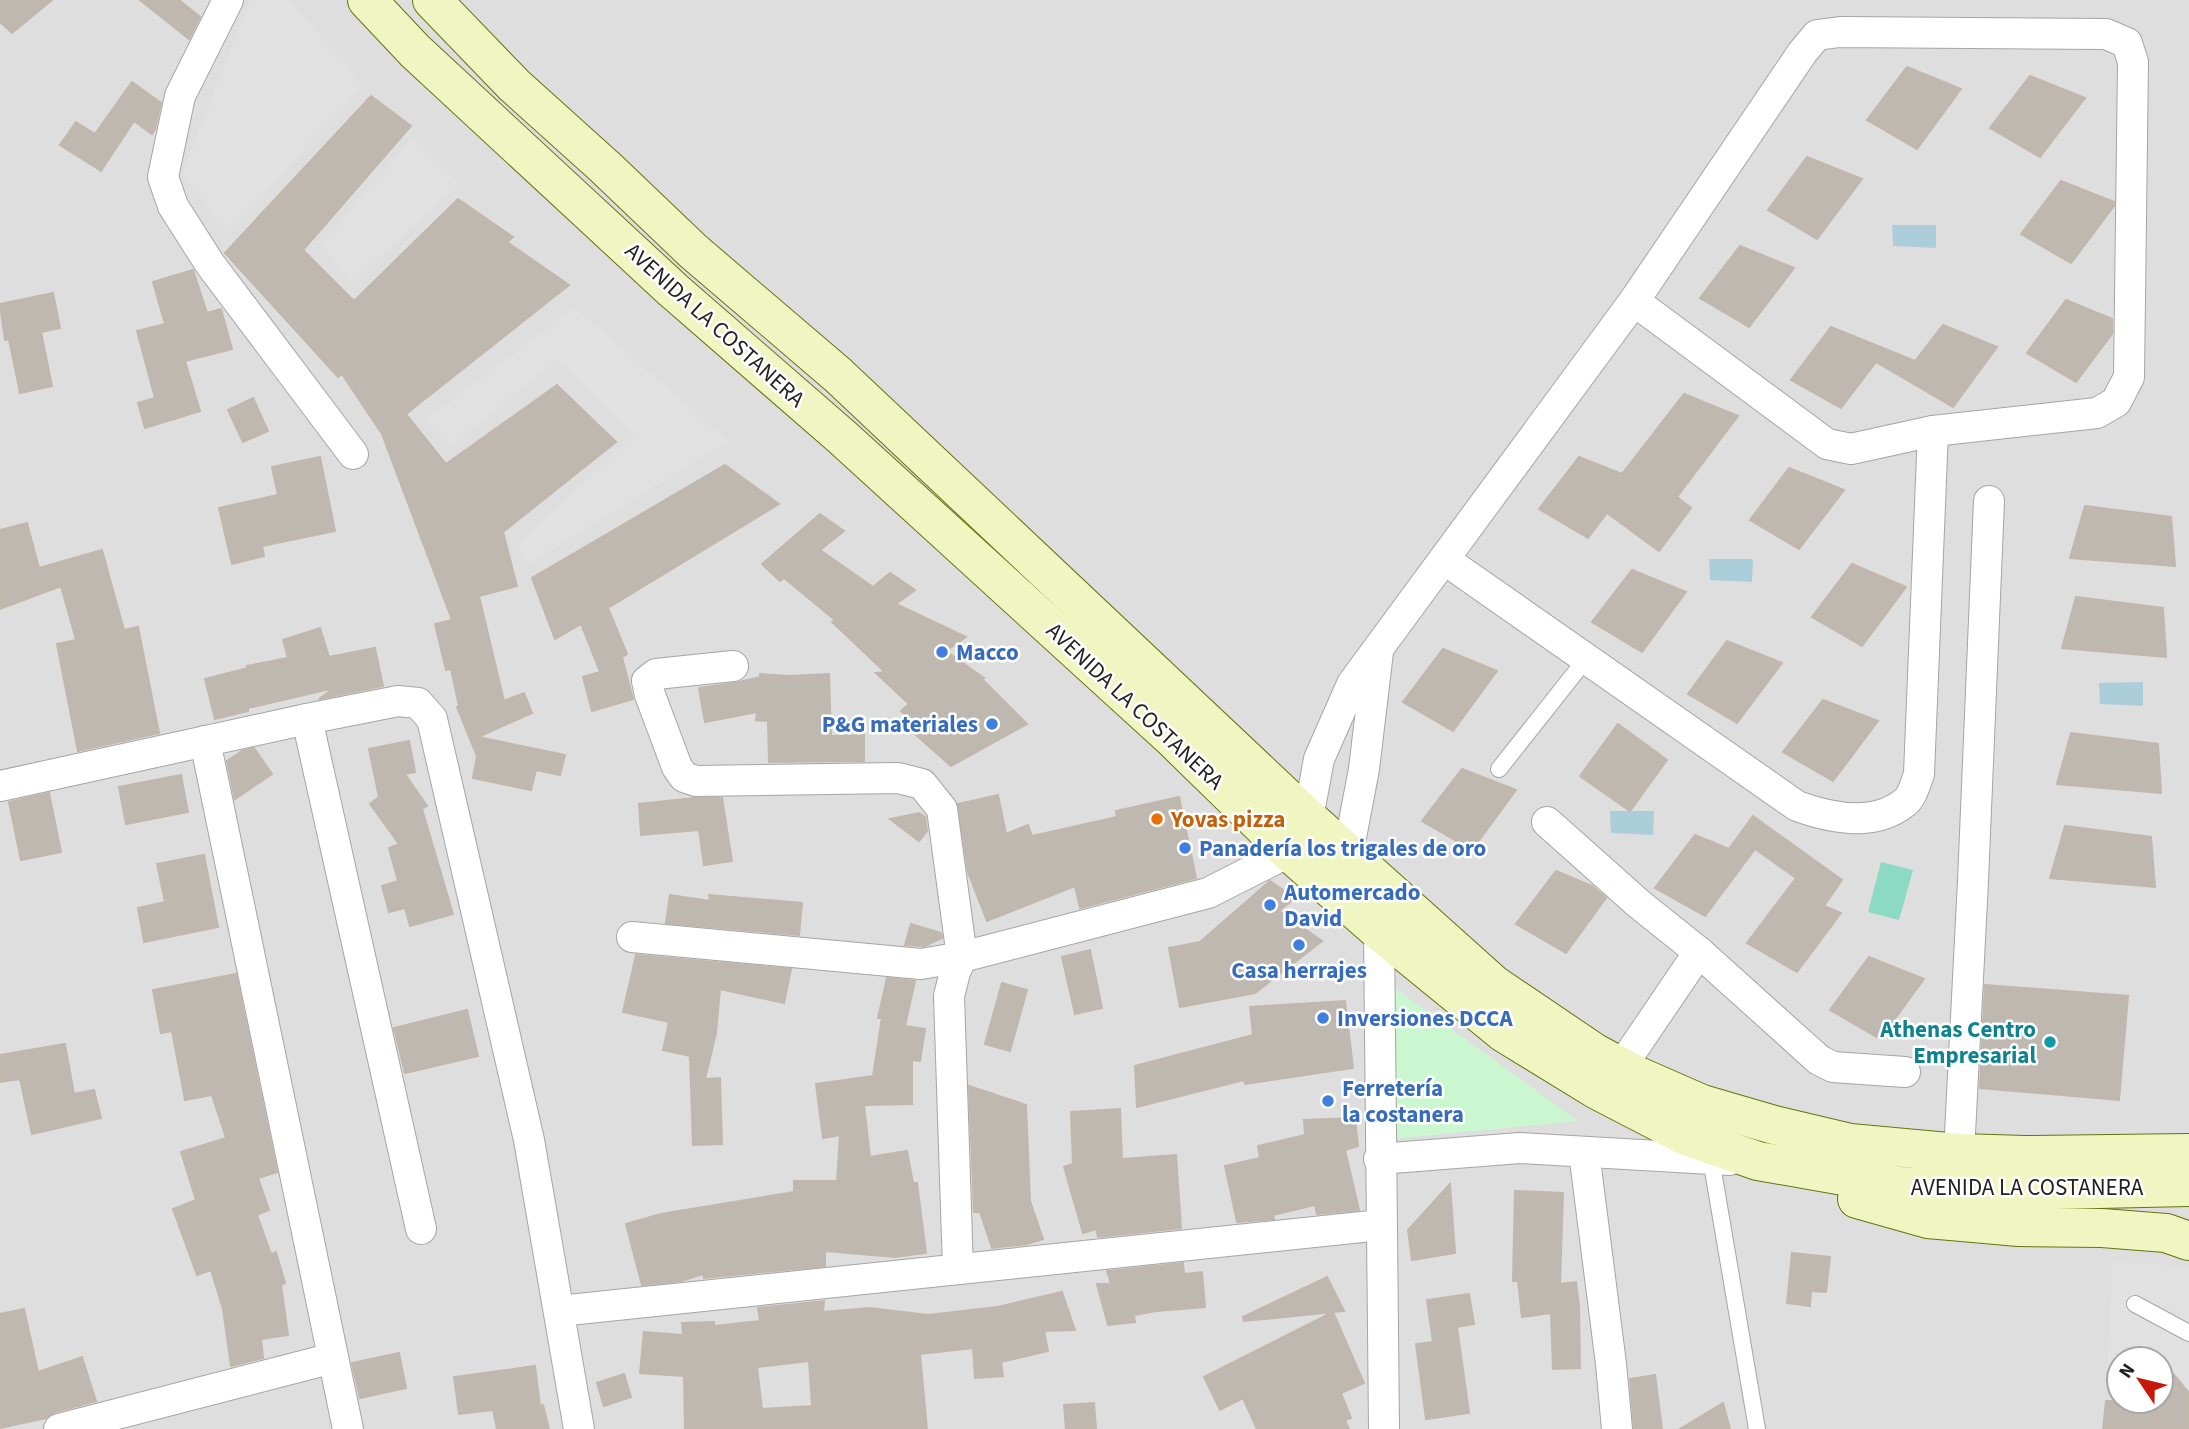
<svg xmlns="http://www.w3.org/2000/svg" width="2189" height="1429" viewBox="0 0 2189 1429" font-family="'Source Sans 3',sans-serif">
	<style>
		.residential { fill: #dfdede; fill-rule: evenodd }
		.park { fill: #caf7d0 }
		.pitch { fill: #8cdac1 }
		.parking { fill: #e1e1e1 }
		.water { fill: #accedb }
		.building { fill: #beb8b1; stroke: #c2b7ac; stroke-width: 2; fill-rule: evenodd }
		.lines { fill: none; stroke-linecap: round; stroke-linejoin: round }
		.lane-casing { stroke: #a5a5a5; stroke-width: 18 }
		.street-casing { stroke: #a5a5a5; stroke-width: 32 }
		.secondary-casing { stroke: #62750c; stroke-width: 40 }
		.lane { stroke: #fff; stroke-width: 16 }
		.street { stroke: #fff; stroke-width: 30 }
		.secondary { stroke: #f0f6c1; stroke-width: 38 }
		.shop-dot { fill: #3f7fe0; stroke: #fff; stroke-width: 2.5 }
		.food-dot { fill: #e8710a; stroke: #fff; stroke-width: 2.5 }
		.culture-dot { fill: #0f9aa8; stroke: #fff; stroke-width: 2.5 }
		.labels { text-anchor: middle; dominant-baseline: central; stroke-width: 5; stroke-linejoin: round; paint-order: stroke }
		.street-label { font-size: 23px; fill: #212121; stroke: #fff }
		.shop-label { font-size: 23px; font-weight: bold; fill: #366cbe; stroke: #fff; text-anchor: start }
		.food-label { font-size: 23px; font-weight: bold; fill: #c56008; stroke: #fff; text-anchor: start }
		.culture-label { font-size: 23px; font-weight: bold; fill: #0d838f; stroke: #fff; text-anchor: end }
	</style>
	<rect width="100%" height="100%" fill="#f1efe9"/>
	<path class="residential" d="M0,0H2189V1429H0ZM2119,1359H2161V1401H2119Z"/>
	<path class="park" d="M1388,983L1578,1121L1392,1139Z"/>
	<path class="pitch" d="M1881,862L1913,870L1899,920L1868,912Z"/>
	<g class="parking">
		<path d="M251,0H288L336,51L362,86L228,234L182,173Z"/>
		<path d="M413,137L460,183L353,283L320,245Z"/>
		<path d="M575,307L729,441L527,565L517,546L634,434L557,359L450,448L425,420Z"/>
		<path d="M2112,1261L2189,1267V1393L2164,1363H2161V1359H2119V1365H2108Z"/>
	</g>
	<g class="water">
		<path d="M1892,225H1936V248L1893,246Z"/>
		<path d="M1709,559H1753L1752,582L1710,580Z"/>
		<path d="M2143,682V706L2100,704L2099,683Z"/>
		<path d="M1610,811H1654L1653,835L1611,833Z"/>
	</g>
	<g class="building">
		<path d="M0,0H52L12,33L0,22Z"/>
		<path d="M140,0H179L200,17L189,39Z"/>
		<path d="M1907,67L1961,89L1917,149L1867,120Z"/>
		<path d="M2030,76L2085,98L2040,157L1990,128Z"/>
		<path d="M132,82L161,103L155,129L152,134L134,121L101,171L60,145L76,122L95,134Z"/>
		<path d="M371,96L411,126L303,250L354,301L458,199L513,237L507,242L569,285L406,414L446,464L557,385L616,442L503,532L517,586L479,596L504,701L524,693L532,713L478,737L565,755L560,775L536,770L531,790L473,778L477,756L457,707L459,706L451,669L446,670L435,624L452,620L382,434L342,374L338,377L225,253Z"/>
		<path d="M1807,157L1862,179L1817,239L1768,210Z"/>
		<path d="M2061,181L2114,202V206L2071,263L2021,234Z"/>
		<path d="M1740,246L1794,268L1749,327L1700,298Z"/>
		<path d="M193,270L207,313L221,309L232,349L185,361L200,411L145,428L138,403L155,398L137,331L165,324L153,282Z"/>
		<path d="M53,293L60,328L41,332L52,386L20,393L9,339L5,340L0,304Z"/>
		<path d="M2066,300L2112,319V334L2076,382L2027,353Z"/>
		<path d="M1943,325L1997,347L1953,407L1876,362L1841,408L1791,380L1831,327L1915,361Z"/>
		<path d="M1684,394L1738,416L1677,497L1691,508L1659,551L1607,513L1588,538L1539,509L1579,457L1622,474Z"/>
		<path d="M253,398L268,431L243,442L228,410Z"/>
		<path d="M320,457L335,531L262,546L264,556L232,564L219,508L278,495L272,467Z"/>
		<path d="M725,465L779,504L608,608L627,654L622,657L633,699L592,711L583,677L600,672L581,624L555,639L532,578Z"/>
		<path d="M1789,468L1844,490L1799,549L1750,520Z"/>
		<path d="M2085,506L2171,517L2175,566L2070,558Z"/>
		<path d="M820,514L844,531L820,550L873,587L890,573L915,590L896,604L966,637L946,651L984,678L982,679L1027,724L951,766L916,735L926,734L901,711L909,704L876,673L885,672L832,622L835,620L784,578L780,581L762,564Z"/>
		<path d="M27,523L39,568L102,550L124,630L138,627L159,733L78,751L57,644L76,640L61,586L0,609V530Z"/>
		<path d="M1852,564L1906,587L1862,646L1812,617Z"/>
		<path d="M1632,570L1686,592L1642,652L1592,622Z"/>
		<path d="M2076,597L2163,608L2166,657L2062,648Z"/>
		<path d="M320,628L329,657L375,648L383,686L319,699L334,688L248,708V711L215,719L205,679L248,668L247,666L288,658L283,640Z"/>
		<path d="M1727,641L1782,663L1737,723L1688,694Z"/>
		<path d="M1443,649L1497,671L1453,731L1403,702Z"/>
		<path d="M760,674L789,676L829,674L831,736L864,735V761L769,762L768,721L756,720L757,712L705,722L699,688L735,683L760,677Z"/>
		<path d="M1823,700L1878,721L1833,781L1783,752Z"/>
		<path d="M1618,724L1667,760L1630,811L1580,776Z"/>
		<path d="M2071,733L2158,744L2161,793L2057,784Z"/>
		<path d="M409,741L415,772L405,774L427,806L422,809L453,914L410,926L405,908L389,912L382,886L398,881L389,848L399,844L370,804L379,797L369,749Z"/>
		<path d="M254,748L272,774L235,799L227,761L242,751Z"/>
		<path d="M1462,769L1516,790L1472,850L1422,821Z"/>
		<path d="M181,775L188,812L126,824L119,787Z"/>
		<path d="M49,793L61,852L21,860L9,802Z"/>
		<path d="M998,795L1006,834L1028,825L1032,836L1117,817L1116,811L1179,797L1196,878L1080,908L1075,886L987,921L968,872L958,804Z"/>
		<path d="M694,798H722L732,861L704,865L699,830L641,835L639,804Z"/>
		<path d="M919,813L925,817L927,831L919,841L890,819Z"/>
		<path d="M1753,816L1842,880L1824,906L1841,913L1797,972L1747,943L1796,878L1755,849L1705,916L1655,888L1695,835L1729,849Z"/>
		<path d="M2065,826L2151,837L2155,887L2050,878Z"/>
		<path d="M204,855L218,927L144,942L138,908L165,902L157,864Z"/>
		<path d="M1556,871L1592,886L1606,898L1566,953L1516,924Z"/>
		<path d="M1270,881L1295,898L1279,911L1322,941L1255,993L1180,1007L1169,948L1200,942Z"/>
		<path d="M670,895L710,901L709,895L802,903L799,935L666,923Z"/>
		<path d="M911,924L941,933L942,938L925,946L905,945Z"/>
		<path d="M1090,950L1102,1008L1075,1014L1062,957Z"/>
		<path d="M636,955L791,969L784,1003L720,989L716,1033L705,1079L720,1078L722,1144L693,1145L690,1056L663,1050L669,1022L623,1012Z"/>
		<path d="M1869,957L1924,979L1880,1039L1830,1010Z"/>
		<path d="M236,974L277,1172L258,1178L269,1210L257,1215L271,1254L276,1252L285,1283L281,1285L288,1335L261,1339L263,1358L231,1366L223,1309L211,1270L197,1275L173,1209L196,1200L181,1152L226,1138L212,1095L185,1100L172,1031L161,1033L153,990Z"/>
		<path d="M887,978L915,981L905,1026L925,1029L920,1061L912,1060V1104L864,1105L870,1157L907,1151L913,1183H917L926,1253L895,1257L825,1251V1266L704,1278L703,1274L681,1281L642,1285L626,1224L661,1214L794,1192V1181H837L840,1135L823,1138L816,1084L873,1076L882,1018H878Z"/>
		<path d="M1002,983L1027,990L1010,1051L985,1044Z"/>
		<path d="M1985,985L2128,996L2119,1100L1980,1088Z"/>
		<path d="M1345,1001L1353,1068L1245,1084L1244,1080L1137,1107L1135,1066L1253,1035L1250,1007Z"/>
		<path d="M467,1010L478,1056L405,1073L394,1028Z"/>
		<path d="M65,1044L74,1094L94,1090L101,1118L32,1134L20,1079L0,1082V1055Z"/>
		<path d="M969,1086L1026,1105L1030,1201L1043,1239L1027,1244L992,1248L980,1212H974Z"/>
		<path d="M1120,1109L1122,1159L1176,1155L1181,1228L1098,1237L1096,1229L1083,1233L1064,1167L1073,1164L1071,1112Z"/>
		<path d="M1355,1118L1358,1146L1345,1150L1359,1210L1317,1214L1315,1205L1273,1215L1274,1219L1237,1222L1225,1166L1260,1158L1258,1146L1305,1135L1304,1120Z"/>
		<path d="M1450,1184L1455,1253L1412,1260L1408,1230Z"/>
		<path d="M1515,1191L1563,1193L1560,1284L1576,1282L1579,1305L1580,1368L1553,1369L1551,1313L1522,1317L1518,1281H1513Z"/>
		<path d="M1792,1253L1830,1257L1826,1292L1811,1291L1810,1306L1787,1303Z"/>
		<path d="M1183,1263L1184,1274L1202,1272L1205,1307L1156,1311L1134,1315L1135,1322L1108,1325L1097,1284H1111L1107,1271Z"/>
		<path d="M1327,1277L1344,1311L1333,1312L1364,1383L1341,1393L1351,1418L1345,1420L1349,1429H1257L1243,1398L1220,1410L1204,1377L1333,1312L1244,1321L1243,1317Z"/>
		<path d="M1062,1292L1075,1330L1044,1331L1048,1351L1001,1362L1003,1376L975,1378L973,1348L920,1354L927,1429H685L684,1376L640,1373L644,1332L683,1335L682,1323L714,1322V1326L760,1321L758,1308L824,1301L823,1312L870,1308L928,1315L997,1307ZM809,1361L812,1406L762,1409L757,1367Z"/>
		<path d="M1469,1294L1474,1324L1457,1327L1469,1413L1426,1419L1416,1344L1433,1342L1427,1300Z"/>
		<path d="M24,1309L38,1372L82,1357L96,1401L55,1412L46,1418L0,1428V1314Z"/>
		<path d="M399,1353L406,1388L360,1398L352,1363Z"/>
		<path d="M2161,1359L2189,1393V1429H2103L2106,1401H2161Z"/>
		<path d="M535,1366L540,1406L543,1405L549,1429H497L493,1410L459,1414L454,1377Z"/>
		<path d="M624,1374L631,1397L604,1406L597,1383Z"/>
		<path d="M1655,1375L1662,1429H1634L1630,1379Z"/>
		<path d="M1094,1403L1096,1429H1066L1064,1405Z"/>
		<path d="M1723,1403L1730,1429H1680Z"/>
	</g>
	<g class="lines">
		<defs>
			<g id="lane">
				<path d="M1499,769L1586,659"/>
				<path d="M1711,1159L1757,1429"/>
				<path d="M2135,1304L2189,1333"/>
			</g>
			<g id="street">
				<path d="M228,0L180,96L163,177L173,206L210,264L353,454"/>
				<path d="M1445,560L1797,806C1830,818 1874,827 1904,803C1912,798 1916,782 1919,774L1933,431"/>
				<path d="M307,719L421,1229"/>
				<path d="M205,741L348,1429"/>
				<path d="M0,786L307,719L398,701L418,703L432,719L529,1140L579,1429"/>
				<path d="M1547,822L1639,904L1699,952L1819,1060L1833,1067L1905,1072"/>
				<path d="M1348,853L1364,769L1378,652"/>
				<path d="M1379,931L1384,1429"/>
				<path d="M632,937L921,964L962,957L942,809L922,784L898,778L696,781L684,777L677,767L650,695L647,681L656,674L733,666"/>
				<path d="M1621,1067L1699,952"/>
				<path d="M1584,1152L1611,1364L1617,1429"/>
				<path d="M1959,1153L1973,881L1989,501"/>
				<path d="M1379,1159L1520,1148L1729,1160"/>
				<path d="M958,1269L949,996L955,972L962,957L1208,893L1289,852L1308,818L1319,759L1352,684L1634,301L1802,53L1817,35L1840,32L2106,34L2127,43L2133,62L2129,377L2116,402L2097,413L1933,431L1851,449L1827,444L1634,301"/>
				<path d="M559,1311L1381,1225"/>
				<path d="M59,1429L333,1358"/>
			</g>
			<g id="secondary">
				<path d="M367,0L415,51L673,290L842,437L1171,737L1289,852L1379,931L1504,1033L1597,1090L1686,1136L1758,1161L1900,1186L2005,1191L2189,1187"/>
				<path d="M432,0L514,85L605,167L693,251L838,375L1308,818L1493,984L1595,1053L1638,1076L1702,1104L1774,1125L1850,1143L1959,1153L2025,1155L2189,1153"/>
				<path d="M1857,1199L1928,1219L2019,1227L2102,1228L2166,1233L2189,1241"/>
			</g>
		</defs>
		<use href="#lane" class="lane-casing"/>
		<use href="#street" class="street-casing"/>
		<use href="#secondary" class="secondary-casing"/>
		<use href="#lane" class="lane"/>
		<use href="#street" class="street"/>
		<use href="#secondary" class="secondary"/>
	</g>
	<g class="shop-dot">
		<circle cx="942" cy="652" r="7"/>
		<circle cx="992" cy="724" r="7"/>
		<circle cx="1185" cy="848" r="7"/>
		<circle cx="1270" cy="905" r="7"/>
		<circle cx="1299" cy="945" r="7"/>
		<circle cx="1323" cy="1018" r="7"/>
		<circle cx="1328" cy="1101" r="7"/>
	</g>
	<circle class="food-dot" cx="1157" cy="819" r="7"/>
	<circle class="culture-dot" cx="2050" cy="1042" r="7"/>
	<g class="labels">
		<g class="street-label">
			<text transform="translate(715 325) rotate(42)">AVENIDA LA COSTANERA</text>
			<text transform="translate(1135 706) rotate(43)">AVENIDA LA COSTANERA</text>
			<text x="2027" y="1187">AVENIDA LA COSTANERA</text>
		</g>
		<g class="shop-label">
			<text x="956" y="652">Macco</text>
			<text x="978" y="724" text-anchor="end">P&amp;G materiales</text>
			<text x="1199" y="848">Panadería los trigales de oro</text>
			<text x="1284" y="892">Automercado<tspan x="1284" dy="26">David</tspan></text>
			<text x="1299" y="970" text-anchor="middle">Casa herrajes</text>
			<text x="1337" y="1018">Inversiones DCCA</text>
			<text x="1342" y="1088">Ferretería<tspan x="1342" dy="26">la costanera</tspan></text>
		</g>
		<g class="food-label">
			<text x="1171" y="819">Yovas pizza</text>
		</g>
		<g class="culture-label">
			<text x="2036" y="1029">Athenas Centro<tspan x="2036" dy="26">Empresarial</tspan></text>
		</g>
	</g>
	<g transform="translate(2140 1380) rotate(305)"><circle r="33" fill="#ffffff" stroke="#a6a6a6" stroke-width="2"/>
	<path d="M0-5L12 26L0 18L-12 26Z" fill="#c6190c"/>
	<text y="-10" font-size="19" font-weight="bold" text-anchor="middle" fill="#212121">N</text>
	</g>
</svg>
